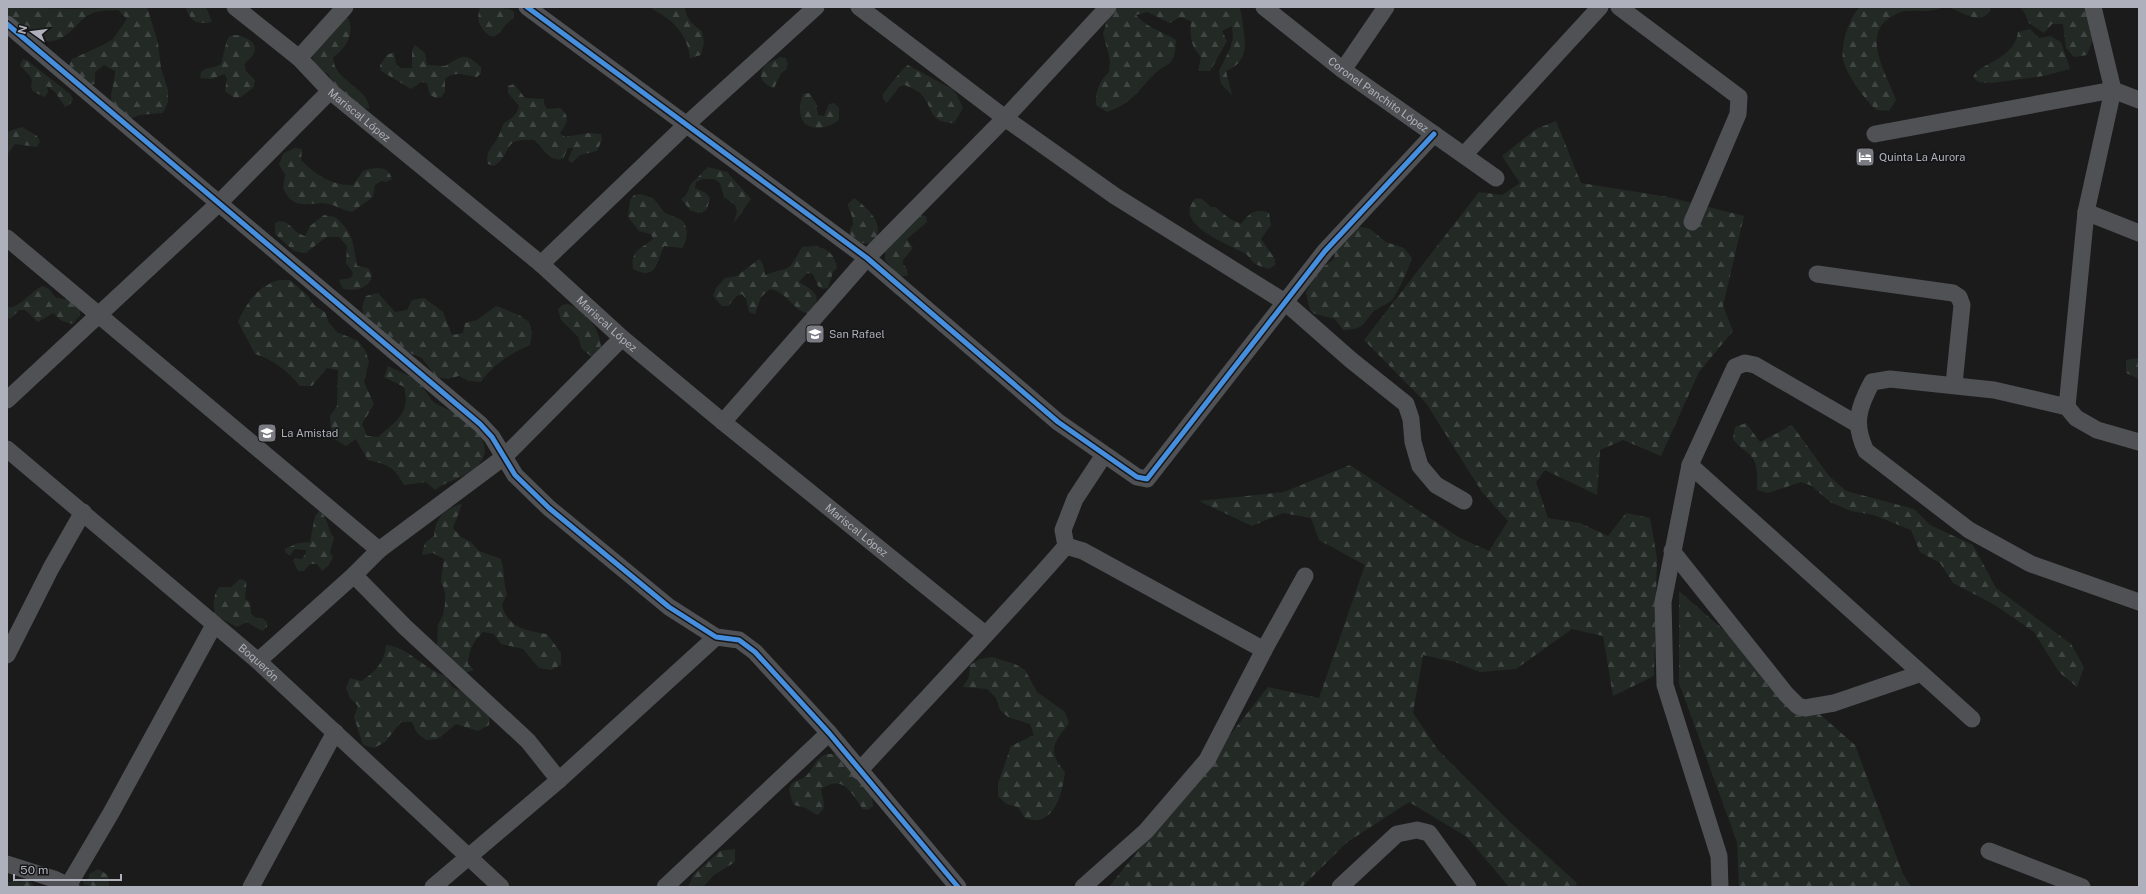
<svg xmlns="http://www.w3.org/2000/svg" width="2146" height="894" viewBox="0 0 2146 894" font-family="'Public Sans',sans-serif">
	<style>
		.forest { fill: url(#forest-firs) }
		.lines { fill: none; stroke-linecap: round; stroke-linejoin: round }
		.minor { stroke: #505154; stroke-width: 17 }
		.cycleway-casing { stroke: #161517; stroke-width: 8 }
		.cycleway { stroke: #468fdf; stroke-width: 5 }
		.labels { text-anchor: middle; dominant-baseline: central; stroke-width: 3; stroke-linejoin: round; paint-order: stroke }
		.street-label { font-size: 11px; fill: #aeb1bb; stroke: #161517 }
		.poi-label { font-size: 11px; fill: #aeb1bb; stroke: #161517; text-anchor: start }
	</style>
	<defs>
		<pattern id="forest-firs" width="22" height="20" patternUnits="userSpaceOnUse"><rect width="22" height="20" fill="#232a25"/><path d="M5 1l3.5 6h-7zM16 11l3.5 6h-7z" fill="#404643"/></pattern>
	</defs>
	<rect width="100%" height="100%" fill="#1b1b1b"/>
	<g class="forest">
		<path d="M7,7L72,9L147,7L158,43L161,68L168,90V102L163,113L139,115L126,121C103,96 113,101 115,71L104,65L95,72V84L83,86L67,70L72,59L103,45L113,39L127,19L118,10C110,11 100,10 93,13C86,15 79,23 74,28C51,52 33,39 7,28Z"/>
		<path d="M185,7H206L212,22C196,25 192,22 185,7Z"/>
		<path d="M480,7H496L509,9L514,12V18C500,25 497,49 482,28C477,21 478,15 480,7Z"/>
		<path d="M652,7H685C685,18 694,26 702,31L704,43L701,55L690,58C688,34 672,19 652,9Z"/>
		<path d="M1116,7H1239C1242,13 1242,20 1243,26C1246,46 1248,62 1226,71L1232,95L1221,84L1219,71L1230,49L1233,38L1232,26L1222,31L1227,41L1210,71H1198L1201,57C1190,46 1190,35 1191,21L1180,17L1170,23L1147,12L1136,15C1147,28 1162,31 1176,40C1175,48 1176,55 1171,61C1169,65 1162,67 1159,70C1138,88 1136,102 1107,112L1096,105C1096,91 1098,83 1109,72L1110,60L1103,33L1107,21Z"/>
		<path d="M1860,7H1944C1931,13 1919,10 1905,11C1899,12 1893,15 1888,19C1862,37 1888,77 1896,100L1889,111C1886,110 1880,111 1877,110C1867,104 1844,70 1843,59C1841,44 1849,17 1860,7Z"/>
		<path d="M1946,7H1989L1991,9C1981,29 1960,9 1946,7Z"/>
		<path d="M2019,7H2087L2095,34L2087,55L2074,57L2066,48L2063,24H2052L2044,33L2029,23L2024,12Z"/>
		<path d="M342,18H348C355,33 346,49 333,57C333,81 370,88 369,109L364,108L333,86L329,75L315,66L312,57C320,41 334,37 342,18Z"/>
		<path d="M2030,29L2039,38L2050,36L2061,42L2070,69L2043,76L1991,83L1978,82L1973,77L1976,72C1992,60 2015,55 2018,32Z"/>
		<path d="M237,35C246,37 260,43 253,55C250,59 246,61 244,65L246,71L255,80L254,87L241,97L235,98L225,91L227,78L224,74L212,79L200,78L201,72C207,66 214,69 221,64L227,40L230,36Z"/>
		<path d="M415,45L425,53L427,65L445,66C463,56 463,51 481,67V73L477,77C465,76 455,70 445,79V92L441,97L436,98L430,95L427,83L421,82L411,89L381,71L380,65L387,55L394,52L396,64L400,68H412V50Z"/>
		<path d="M780,57L786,58L788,64L786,70L781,73L774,88C765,86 757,77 763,68C767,62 775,60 780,57Z"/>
		<path d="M23,59L28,61L70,94L73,99L70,104L65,107L55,92L47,86L48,92L45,97L34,92L31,88C35,75 25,73 20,65Z"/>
		<path d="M908,65L952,89L957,95L963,108L954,123C929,123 934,109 921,94C918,90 910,88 905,85L899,87L887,103L883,99V94L902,70Z"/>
		<path d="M514,84L525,98L544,99V104L547,109L560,108C571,117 567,123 560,133L565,137L589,133L601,134L602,140L597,151L580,155L572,163L568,160L573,148H568L563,159C548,162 544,148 534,140C500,137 514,153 494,166L488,164C484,151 495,146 499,135C501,131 502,127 504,123C512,118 517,115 519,106L508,93V86Z"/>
		<path d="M809,93L816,103L818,115L824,116L829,104L834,103L839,108V120C828,128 818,131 805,124C798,114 799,106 803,94Z"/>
		<path d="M1556,121L1581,183L1668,197L1744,216L1723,306L1733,331L1699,372L1661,456L1623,440L1600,450L1597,495L1545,470L1536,482L1548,518L1580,523L1608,536L1626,513L1650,518L1657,558L1654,676L1613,696L1603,636L1572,629L1516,669L1480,672L1455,662L1423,655L1413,713L1438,750L1512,824L1577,883L1575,887H1509L1467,837L1409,802L1346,843L1302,887H1109L1268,687L1319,698L1365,565L1319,540L1311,518L1283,513L1252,526L1199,501L1284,492L1350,465L1460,538L1489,551L1508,521L1482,492L1426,403L1364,340L1479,192L1502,195L1520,183L1502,156L1536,129Z"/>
		<path d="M22,127L37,136L40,141L37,147L15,144L7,155V132Z"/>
		<path d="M295,148L302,149L301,160C315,175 333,186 353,185L363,171C375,167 388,165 392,179L386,182L380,181L375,185L373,197L352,212C343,210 336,206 329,204C311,200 295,213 284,190C282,184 285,181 285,175C284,172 280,167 279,164L284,153Z"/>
		<path d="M708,167L727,172L751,199L734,223L737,211L735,205L724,197L720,183L714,179H703L696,182L695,188L706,193L710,198L707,209L702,213L691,211L681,199L686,195L691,184Z"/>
		<path d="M640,194L653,198L665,213L682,220C689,229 688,239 682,248L664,246C656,263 657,281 633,269C630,249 642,249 653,239L651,234L639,231L628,217L630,200L634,195Z"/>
		<path d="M854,198C868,209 886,223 874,243C866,245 851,243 850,233C849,229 854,226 853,222C853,215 848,210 848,204Z"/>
		<path d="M1196,198L1202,199L1211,207H1215L1230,219L1241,224C1249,213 1256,208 1269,213L1271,225L1261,239L1275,259V265L1269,269C1264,267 1258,266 1254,263C1251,261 1249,256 1246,254C1230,245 1170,224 1196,198Z"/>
		<path d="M324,215L335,217C354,233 353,243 357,266L368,268L372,274L371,280C363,290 355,291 343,289L339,280L351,278L353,273L346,263L347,246L339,237H326L306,253L294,251L275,234V223C290,217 290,232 305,236L310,226Z"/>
		<path d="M921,215L926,216L927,222L907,239L913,248L903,260V264L907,269L908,275L899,277L885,260V251Z"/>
		<path d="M1357,226L1370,229L1386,242L1404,248L1412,258C1409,267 1398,293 1392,300C1387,305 1378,307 1373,312C1361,326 1364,329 1343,330L1335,319L1315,314L1310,310L1306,292L1319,270L1334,259L1336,247Z"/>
		<path d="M814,246C827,248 835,254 837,268L833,272L828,288L823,289L818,286L813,274L807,273L799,282C817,292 823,298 809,314C792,310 789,293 770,289L761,297L755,314L749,312L746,299L742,294L737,296L728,306H722L713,296L716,288L725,278L737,276L759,259L763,264L765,275C793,265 786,275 802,247Z"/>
		<path d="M279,280H290L308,296L315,306L325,312L329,323L337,332L358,341L365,350L369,361L364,382L374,404L362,424L367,436L378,437C396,421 411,413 404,387L384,377L388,366C398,371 412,376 420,384C425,389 429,398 435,403C441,407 448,409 454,412C468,421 493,442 482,460C471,478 450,478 435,490L426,482L404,485C394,466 388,465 368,460L356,439L346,446L336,440L331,429L330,416L337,406L338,370L327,368L312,386H300C287,371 275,360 255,354L238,322C247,302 258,286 279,280Z"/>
		<path d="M43,286L49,289L56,298L67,299L80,309V315L73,324L62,321L53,313L38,322L25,310H19L10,319L7,317V307C21,309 31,290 43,286Z"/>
		<path d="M378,293L395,312L407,310L412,300L424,298L443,312L452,335L463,333L465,323L477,320L496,306L519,315L529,322L532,333L530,345C511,353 492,365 481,382L469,381L459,376L447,379L436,377L422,358L400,349L364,318L362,307L366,296Z"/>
		<path d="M568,304C585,309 601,331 601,348L592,357L582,349L578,337L561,320L558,309L562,305Z"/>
		<path d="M2139,358V379L2126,373V360Z"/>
		<path d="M1746,423L1760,442L1792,425L1829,476L1846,491L1914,509L1930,525L1973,545L1996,588L2071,644L2084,667L2077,687L2059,672L2034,632L1995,605L1953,583L1940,563L1920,552L1911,530L1874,515L1851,511L1830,502L1812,486L1801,482L1768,493L1757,490C1757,479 1759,462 1749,454C1743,449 1738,446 1733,439L1735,427Z"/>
		<path d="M462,504L453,528L461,537L471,542L479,551L501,559C505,571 503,582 507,594L502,605C507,627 527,632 547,634L561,653V665L551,670L539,668L523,649L501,644L494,634L483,632C473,642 469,650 468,664L474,670L462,674L437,649L438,625L443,615L445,604V592L441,581L444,559L433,553L422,555L425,543L434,536C435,518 445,508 462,504Z"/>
		<path d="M319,511C328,516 327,529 334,538L330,552L333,557L329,565L322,571L317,564H310L304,571H298L293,560L295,558L302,559L306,553V550L294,549L290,556L285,552V549L298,543L310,542L315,516Z"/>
		<path d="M240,579L246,581C247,588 245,592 245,599L250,602L251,614L256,618H262L267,622V627L262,631L247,622L237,627L215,615C213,605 213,595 219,587H231Z"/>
		<path d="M1679,591L1855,745L1903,874L1911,887H1739L1737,842L1679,683Z"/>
		<path d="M386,645C408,647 425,670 446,676L452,687L462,691L490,713L489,725L478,731L456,724L438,739L426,740L417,733L412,722H401L385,742L374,748L363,745L354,717L358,706L350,698L346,688L350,678L361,681C375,673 385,661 386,645Z"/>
		<path d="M992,657L1015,664L1025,670L1037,692L1065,712L1069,723C1054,743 1046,750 1065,772C1063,788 1057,817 1038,820C1034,821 1029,819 1025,818L1018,807L1006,804L998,796V784L1011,746L1034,735L1030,724L1008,717L1000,710L996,698L987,689L963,687L969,677L970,665L980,659Z"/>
		<path d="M827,754H836L872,793L873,806L868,810L863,809C851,793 844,774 821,789C822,800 829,808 817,815L806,808L794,805C792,799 788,793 790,787C793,779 801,781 806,776C814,768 815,758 827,754Z"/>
		<path d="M735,849V862L714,875L703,887L689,886L693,875L720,851Z"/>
		<path d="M98,869L108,875L109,887L84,885L83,880L89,878V874Z"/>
		<path d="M16,880L18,882L28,880L33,884V887H7L8,882Z"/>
	</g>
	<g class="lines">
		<g class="minor">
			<path id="s1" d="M235,7L299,58L330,91L541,264L622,338L723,422L985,634"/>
			<path d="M527,7L867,258L1058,422L1137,477L1147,479L1325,251L1434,134"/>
			<path d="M859,7L1005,118L1115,196L1285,302L1351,360L1406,404L1411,419L1413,442L1420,466L1436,485L1464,501"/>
			<path id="s2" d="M1264,7L1343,70L1496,178"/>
			<path d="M1619,7L1739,97L1738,114L1692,222"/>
			<path d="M7,24L480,424L492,437L515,475L549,508L669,607L716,637L739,640L755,652L829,733L958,887"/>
			<path d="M299,58L345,7"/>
			<path d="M1343,70L1386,7"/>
			<path d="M1875,134L2113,90L2139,100"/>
			<path d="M1464,155L1600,7"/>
			<path d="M2086,212L2139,233"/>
			<path d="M7,238L379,550"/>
			<path d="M541,264L686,125L816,7"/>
			<path d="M1817,274L1953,293L1959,297L1962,305L1954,384"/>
			<path d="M7,400L219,203L330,91"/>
			<path d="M2067,407L2086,212L2113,90L2093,7"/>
			<path d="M723,422L867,258L1005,118L1108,7"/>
			<path d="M2139,442L2097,430L2076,418L2067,407L1994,390L1890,379L1872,382C1858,408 1853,424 1866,451L1969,530L2031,564L2139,602"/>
			<path id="s3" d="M7,449L258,661L501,887"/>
			<path d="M1690,465L1972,719"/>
			<path d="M1066,546L1063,530L1075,499L1104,455"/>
			<path d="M1672,551L1786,694L1798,706L1805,708L1834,703L1919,674"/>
			<path d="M354,575L405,627L528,741L559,780"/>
			<path d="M7,655L51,568L83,512"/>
			<path d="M258,661L354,575L379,550L504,457L622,338"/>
			<path d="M859,771C928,696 999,623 1066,546L1083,551L1264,650"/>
			<path d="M1989,851L2082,887"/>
			<path d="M7,864L54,879L71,887"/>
			<path d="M68,886L111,813L214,625"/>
			<path d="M251,887L335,732"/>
			<path d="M433,887L559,780L716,637"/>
			<path d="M665,887L829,733"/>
			<path d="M1083,887L1146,831L1207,760L1264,650L1305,576"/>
			<path d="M1340,887L1397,834L1417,830L1429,833L1468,887"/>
			<path d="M1720,887L1719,856L1665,685L1663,602L1690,465L1735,367L1745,363L1755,365L1857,424"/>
		</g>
		<defs>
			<g id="cycleway">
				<path d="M527,7L867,258L1058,422L1137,477L1147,479L1325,251L1434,134"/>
				<path d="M7,24L480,424L492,437L515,475L549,508L669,607L716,637L739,640L755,652L829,733L958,887"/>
			</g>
		</defs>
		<use href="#cycleway" class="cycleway-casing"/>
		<use href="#cycleway" class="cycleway"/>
	</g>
	<defs>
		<symbol id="hotel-square" viewBox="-11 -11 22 22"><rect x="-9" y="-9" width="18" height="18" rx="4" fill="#7b7c83" stroke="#161517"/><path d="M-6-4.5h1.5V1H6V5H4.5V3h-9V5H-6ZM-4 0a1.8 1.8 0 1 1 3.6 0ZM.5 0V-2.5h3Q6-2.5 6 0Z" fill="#fff"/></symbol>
		<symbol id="school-square" viewBox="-11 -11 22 22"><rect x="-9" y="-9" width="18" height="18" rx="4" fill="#7b7c83" stroke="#161517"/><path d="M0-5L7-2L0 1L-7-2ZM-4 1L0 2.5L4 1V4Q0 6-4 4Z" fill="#fff"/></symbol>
	</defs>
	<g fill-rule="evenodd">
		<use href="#hotel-square" x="1854" y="146" width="22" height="22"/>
		<use href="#school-square" x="804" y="323" width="22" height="22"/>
		<use href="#school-square" x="256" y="422" width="22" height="22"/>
	</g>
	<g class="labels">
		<g class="street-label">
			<text stroke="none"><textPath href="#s2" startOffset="144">Coronel Panchito López</textPath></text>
			<text stroke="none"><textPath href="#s1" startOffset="165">Mariscal López</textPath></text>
			<text stroke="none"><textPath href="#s1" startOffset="489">Mariscal López</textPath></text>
			<text stroke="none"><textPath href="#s1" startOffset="813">Mariscal López</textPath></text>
			<text stroke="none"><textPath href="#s3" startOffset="330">Boquerón</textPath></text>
		</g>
		<g class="poi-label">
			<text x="1879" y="157">Quinta La Aurora</text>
			<text x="829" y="334">San Rafael</text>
			<text x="281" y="433">La Amistad</text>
		</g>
	</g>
	<rect width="2146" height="894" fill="none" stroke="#aeb1bb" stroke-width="16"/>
	<g transform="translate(32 32) rotate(284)" stroke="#161517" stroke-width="3" paint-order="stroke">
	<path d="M0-3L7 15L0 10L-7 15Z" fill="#aeb1bb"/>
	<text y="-6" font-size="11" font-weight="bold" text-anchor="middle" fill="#aeb1bb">N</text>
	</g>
	<path d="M14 874v6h107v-6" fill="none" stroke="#aeb1bb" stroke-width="2"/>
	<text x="20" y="874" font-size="12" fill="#aeb1bb" stroke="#161517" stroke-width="3" paint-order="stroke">50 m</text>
</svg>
